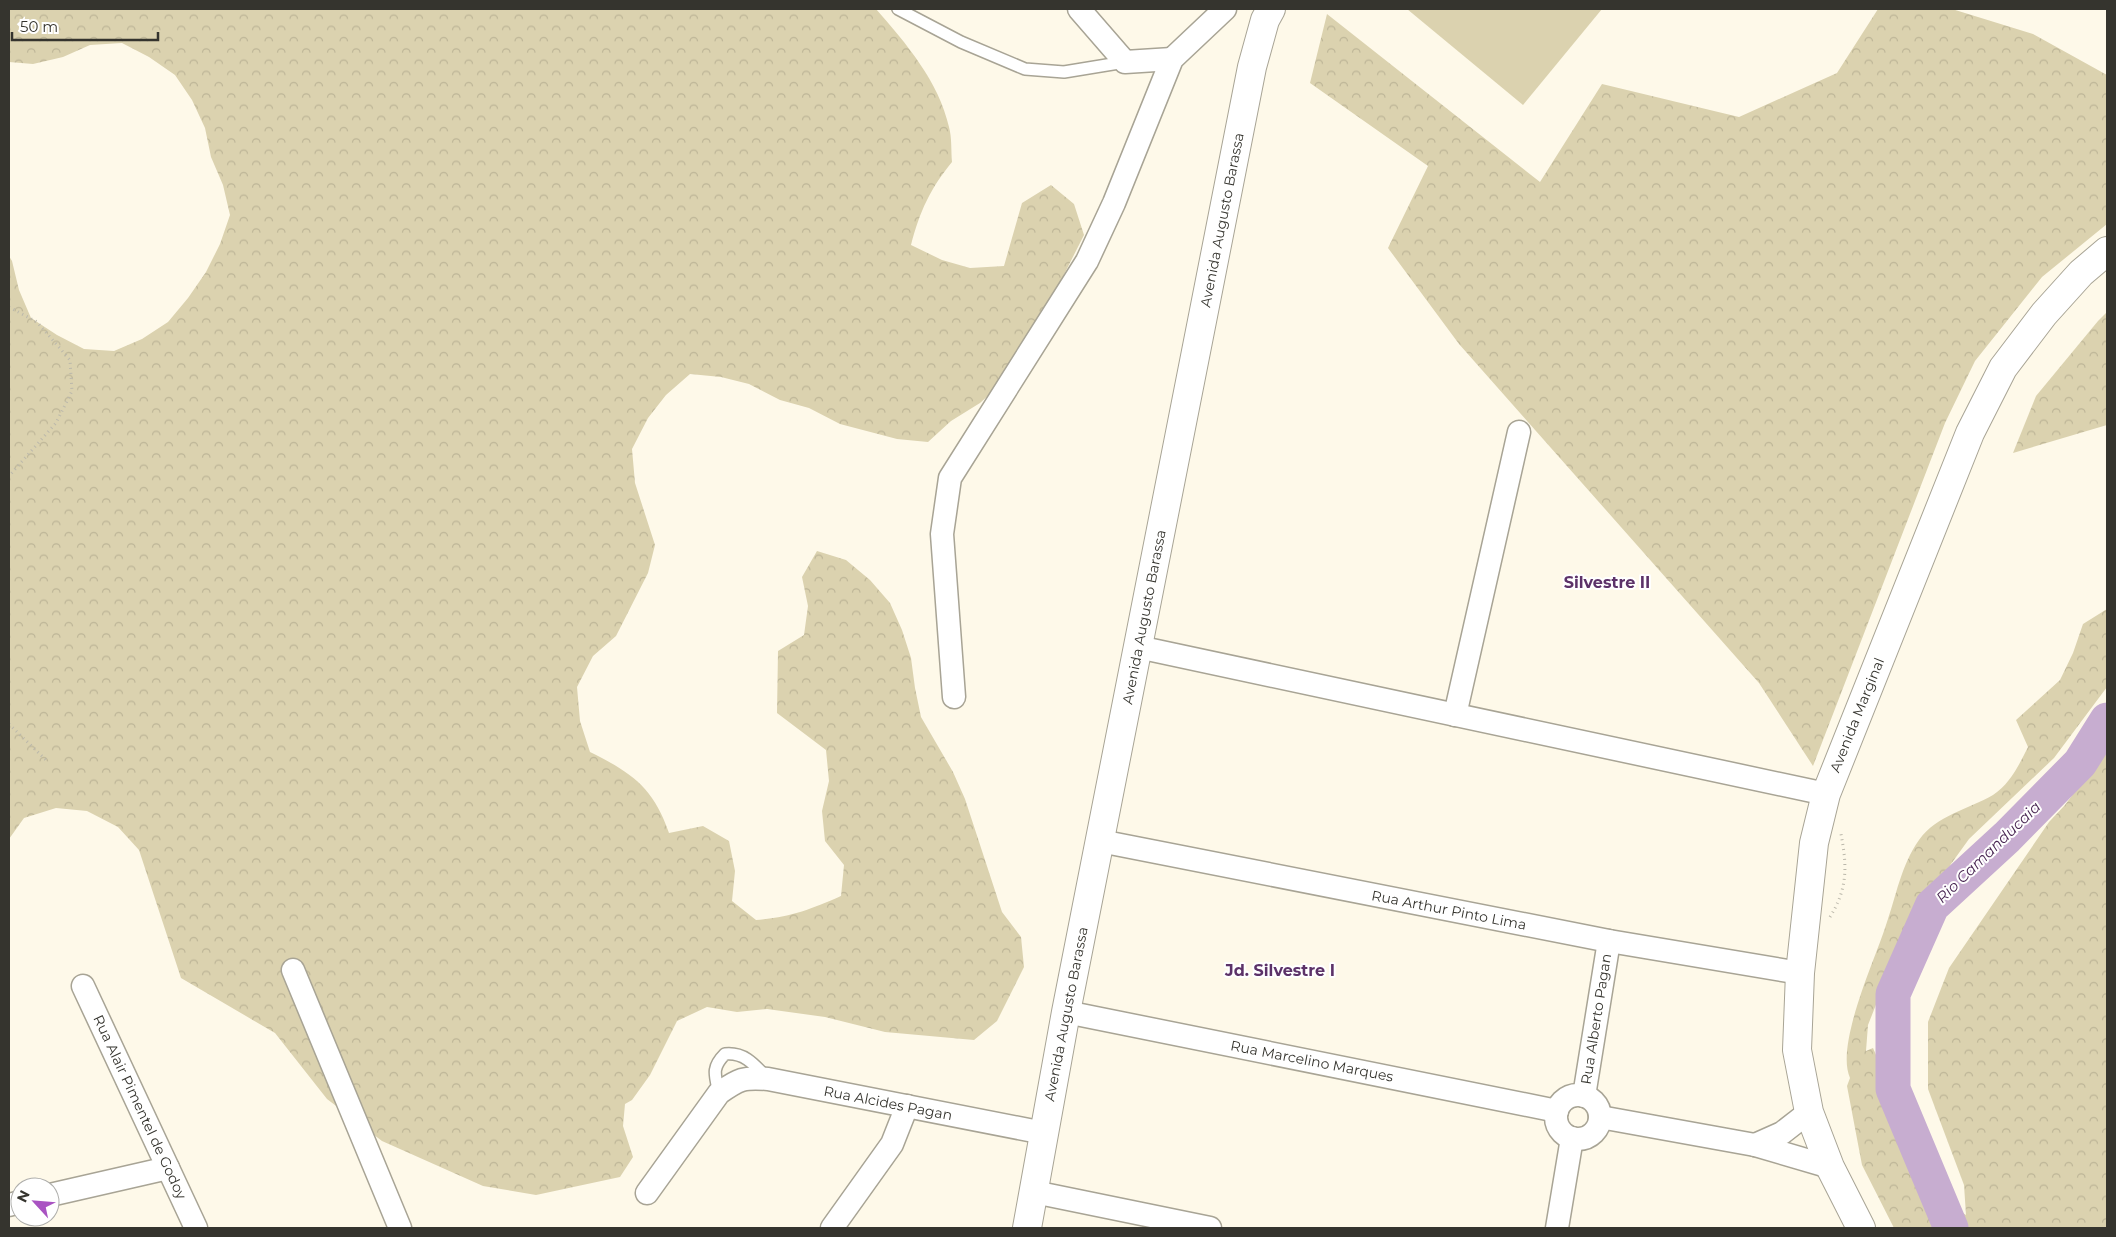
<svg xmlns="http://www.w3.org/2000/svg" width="2116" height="1237" viewBox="0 0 2116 1237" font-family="Montserrat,sans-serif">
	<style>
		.forest { fill: url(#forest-crowns) }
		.park { fill: #dbd2af }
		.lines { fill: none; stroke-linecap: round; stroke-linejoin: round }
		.river { stroke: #c7add0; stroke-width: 35 }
		.service-casing { stroke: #a8a495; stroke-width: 14 }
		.minor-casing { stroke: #a8a495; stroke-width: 25 }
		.tertiary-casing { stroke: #a8a495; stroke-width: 30 }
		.path { stroke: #bbb8ab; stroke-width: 3; stroke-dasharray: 1 4; stroke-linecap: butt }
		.service { stroke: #fff; stroke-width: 11 }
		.minor { stroke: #fff; stroke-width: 22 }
		.tertiary { stroke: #fff; stroke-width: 28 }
		.labels { text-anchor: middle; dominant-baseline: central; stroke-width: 4; stroke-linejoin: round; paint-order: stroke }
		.street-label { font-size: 14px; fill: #35342e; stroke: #fff }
		.water-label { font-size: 15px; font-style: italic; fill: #482552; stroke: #fff }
		.quarter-label { font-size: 16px; font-weight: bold; fill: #5c3268; stroke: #fff }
	</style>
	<defs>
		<pattern id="forest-crowns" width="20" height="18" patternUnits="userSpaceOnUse" patternTransform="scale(1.25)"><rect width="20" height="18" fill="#dbd2af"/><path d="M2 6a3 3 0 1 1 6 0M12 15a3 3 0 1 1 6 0" fill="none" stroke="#bdb597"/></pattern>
	</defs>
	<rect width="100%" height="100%" fill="#fef9e9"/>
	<g class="forest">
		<path d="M9,9H876C906,43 939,82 949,127C952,138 951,151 952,162C930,189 920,211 911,245L942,260L970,268L1004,266L1022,203L1051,185L1074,204L1084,235L1037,328L1003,382L980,403L951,421L928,442L897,439L840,424L809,408L780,400L749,384L721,377L690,374L666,395L648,418L632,449L635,483L655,545L648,573L616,636L593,656L577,687L580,721L590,752C632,773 653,787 669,833L703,826L729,841L735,871L732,901L756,920C791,917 809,910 841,896L844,865L825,841L822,811L829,781L826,750L777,713L778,651L804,635L808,606L802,577L817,551L846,560L870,580L890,603L902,630L911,658L915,688L921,717L953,772L965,799L1002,912L1021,937L1024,967L997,1021L974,1040L885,1032L825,1017L767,1009L737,1012L707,1007L677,1021L650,1075L632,1100L625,1104L623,1126L633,1157L620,1177L536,1195L483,1186L382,1141L327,1099L275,1033L181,978L139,850L118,827L87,811L56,808L24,818L9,839V256L12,261L19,290L31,318L57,335L84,349L114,351L142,339L168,322L188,298L206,272L220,244L230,215L223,185L211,157L205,128L192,100L175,75L149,57L122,43L90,45L63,57L33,64L9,62Z"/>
		<path d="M1878,9H1952L2033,34L2107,75V224L2042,277L1975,361L1945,423L1813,766L1759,683L1459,344L1388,248L1428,166L1310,83L1327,14L1540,182L1602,84L1739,117L1837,73Z"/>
		<path d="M2107,312V425L2013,453L2036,396L2098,321Z"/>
		<path d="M2107,609V687L2054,758L1969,839L1951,864L1920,916L1879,997L1868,1025L1866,1051L1873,1048L1925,1167L1947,1202L1966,1215L1964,1185L1928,1089V1022L1949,968L2049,822L2065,805L2107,748V1228H1894L1862,1165L1847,1086L1850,1078C1835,1045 1875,960 1886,925C1896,897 1901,865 1919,840C1937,815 1967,810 1993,795C2010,784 2019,765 2028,747L2016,720L2060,680L2073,653L2083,624Z"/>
	</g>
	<path class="park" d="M1407,9H1602L1523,105Z"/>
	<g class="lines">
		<path class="river" d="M1951,1228L1893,1089V994L1932,906L2007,837L2080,763L2107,720"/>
		<defs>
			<g id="service">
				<path d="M898,9L961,42L1025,69L1064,72L1125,62"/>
				<path d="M719,1093C715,1075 711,1068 725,1054C744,1052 754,1064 767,1078"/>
			</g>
			<g id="minor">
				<path d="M1079,9L1125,62L1172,59"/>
				<path d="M1138,647L1826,794"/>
				<path d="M954,697L942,534L950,478L1087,261L1114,203L1172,59L1225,9"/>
				<path d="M1455,715L1519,432"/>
				<path d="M1100,841L1609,941L1800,973"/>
				<path d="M293,970L400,1228"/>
				<path d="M83,986L196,1228"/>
				<path d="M1066,1012L1557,1111"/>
				<circle cx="1578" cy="1117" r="22"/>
				<path d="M1584,1096L1609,941"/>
				<path d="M1600,1117L1755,1145L1830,1167"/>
				<path d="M1755,1145L1782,1133L1809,1112"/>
				<path d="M1034,1192L1210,1228"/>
				<path d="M647,1193L719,1093C739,1079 743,1077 768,1079L1044,1133"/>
				<path d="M50,1195L168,1168"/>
				<path d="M9,1205L20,1202"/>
				<path d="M832,1228L892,1144L907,1106"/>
				<path d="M1557,1228L1572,1138"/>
			</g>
			<g id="tertiary">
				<path d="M1027,1228L1066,1012L1252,67L1265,20L1271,9"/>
				<path d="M1861,1228L1830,1167L1809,1112L1797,1050L1800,973L1814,843L1826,794L1970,433L2003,368L2044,314L2081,273L2107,251"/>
			</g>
		</defs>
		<use href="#service" class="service-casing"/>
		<use href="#minor" class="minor-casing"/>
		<use href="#tertiary" class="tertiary-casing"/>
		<g class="path">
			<path d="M9,307L37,322L70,360L72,391L56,423L9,476"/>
			<path d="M9,724L47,761"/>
			<path d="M1830,917C1848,888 1847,866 1841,834"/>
		</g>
		<use href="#service" class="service"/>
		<use href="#minor" class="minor"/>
		<use href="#tertiary" class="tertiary"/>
	</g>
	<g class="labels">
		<g class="street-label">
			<text transform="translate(1222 220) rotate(-79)">Avenida Augusto Barassa</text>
			<text transform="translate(1144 617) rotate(-79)">Avenida Augusto Barassa</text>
			<text transform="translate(1857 715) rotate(-68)">Avenida Marginal</text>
			<text transform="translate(1449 910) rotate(11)">Rua Arthur Pinto Lima</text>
			<text transform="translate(1066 1014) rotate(-79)">Avenida Augusto Barassa</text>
			<text transform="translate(1596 1019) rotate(-81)">Rua Alberto Pagan</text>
			<text transform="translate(1312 1061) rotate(11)">Rua Marcelino Marques</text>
			<text transform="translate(888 1103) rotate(11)">Rua Alcides Pagan</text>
			<text transform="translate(140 1107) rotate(65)">Rua Alair Pimentel de Godoy</text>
		</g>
		<g class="water-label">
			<text transform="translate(1988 852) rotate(-44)">Rio Camanducaia</text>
		</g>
		<g class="quarter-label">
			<text x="1607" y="582">Silvestre II</text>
			<text x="1280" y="970">Jd. Silvestre I</text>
		</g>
	</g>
	<rect width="2116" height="1237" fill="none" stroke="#35342e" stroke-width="20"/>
	<g transform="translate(35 1202) rotate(296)"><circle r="24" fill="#ffffff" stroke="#aeaeab"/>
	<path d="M0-4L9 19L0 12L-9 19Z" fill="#a953c2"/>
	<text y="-8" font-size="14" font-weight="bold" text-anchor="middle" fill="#35342e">N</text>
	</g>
	<path d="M12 32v8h146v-8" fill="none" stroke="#35342e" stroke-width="2.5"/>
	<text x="20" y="32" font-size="15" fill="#35342e" stroke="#ffffff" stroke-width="4" paint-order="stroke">50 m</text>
</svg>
